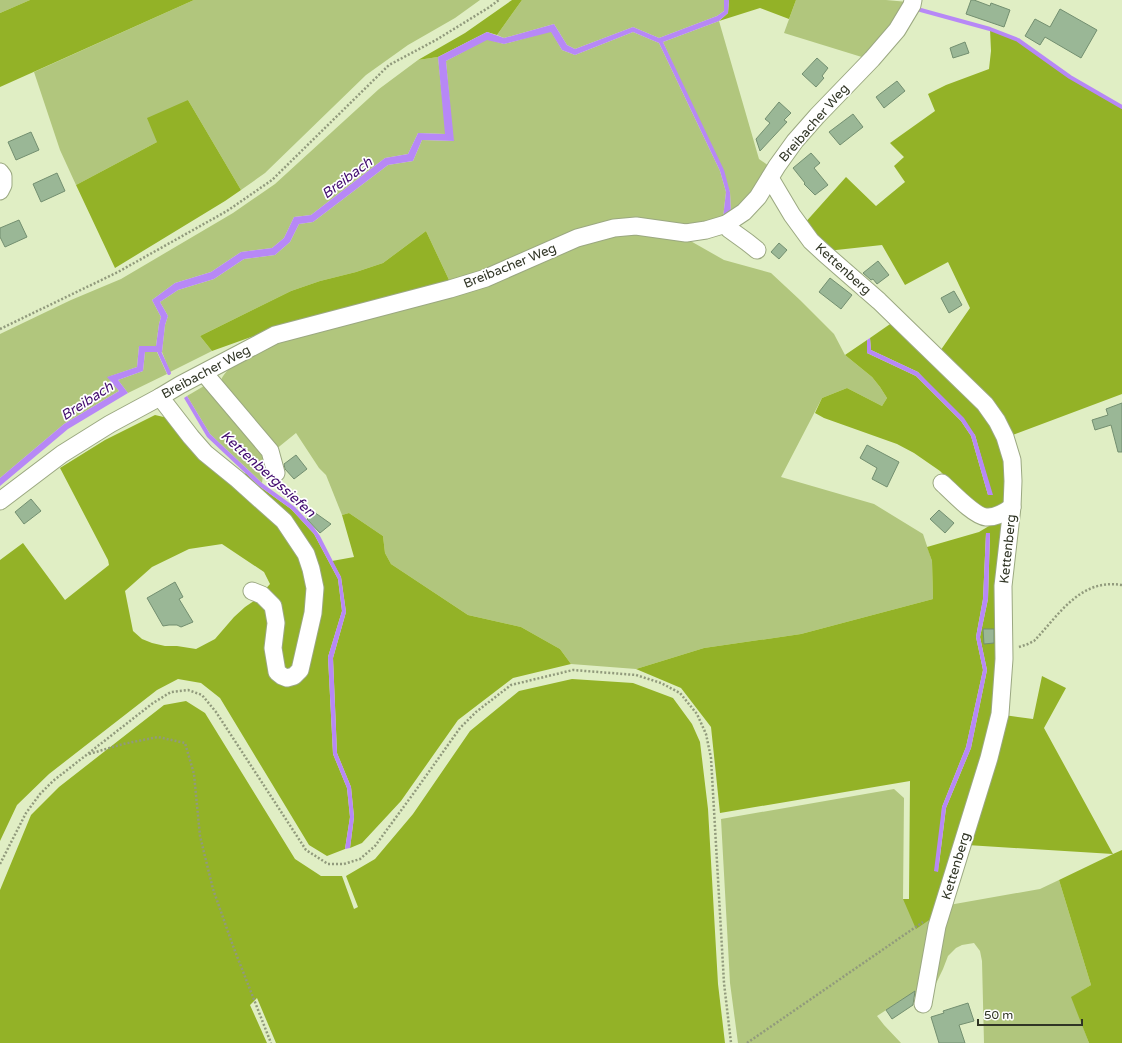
<svg xmlns="http://www.w3.org/2000/svg" width="1122" height="1043" viewBox="0 0 1122 1043" font-family="'Varela Round',sans-serif">
	<style>
		.green { fill: #b1c67d }
		.forest { fill: #93b227; fill-rule: evenodd }
		.water { fill: #b788f6 }
		.lines { fill: none; stroke-linecap: round; stroke-linejoin: round }
		.stream { stroke: #b788f6; stroke-width: 4 }
		.building { fill: #9ab796; stroke: #738f70 }
		.minor-casing { stroke: #9ba881; stroke-width: 19 }
		.path { stroke: #919a7c; stroke-width: 2.5; stroke-dasharray: 2 2; stroke-linecap: butt }
		.minor { stroke: #fff; stroke-width: 17 }
		.labels { text-anchor: middle; dominant-baseline: central; stroke-width: 3.5; stroke-linejoin: round; paint-order: stroke }
		.street-label { font-size: 13px; fill: #303525; stroke: #fff }
		.water-label { font-size: 14px; font-style: italic; fill: #410a6e; stroke: #fff }
	</style>
	<rect width="100%" height="100%" fill="#e0eec4"/>
	<g class="green">
		<path d="M0,0H30L0,13Z"/>
		<path d="M194,0H480L455,18L408,45L366,75L265,173L241,190L188,100L157,142L76,185L60,150L34,72Z"/>
		<path d="M522,0H724V11L717,16L659,38L633,27L575,49L567,45L554,24L504,38L497,35Z"/>
		<path d="M796,0H886L908,2L892,26L865,58L784,33Z"/>
		<path d="M719,21L759,159L769,166L759,184L731,214L730,192L663,42Z"/>
		<path d="M551,31L562,50L575,55L633,32L659,43L720,171L726,192L723,218L686,227L637,221L450,282L426,231L383,263L356,272L320,281L291,291L200,336L212,351L170,372L162,352L165,325L168,316L160,302L178,290L214,279L244,259L275,255L290,242L299,224L313,222L388,165L413,161L422,140L453,141L446,61L487,39L504,44Z"/>
		<path d="M438,57L446,134L418,133L408,154L385,158L311,215L294,217L284,238L272,248L241,252L211,272L175,283L152,300L161,317L159,324L156,346H139L137,367L108,377L119,391L64,424L0,478V334L71,300L121,279L233,213L275,184L379,89L418,60Z"/>
		<path d="M617,233L687,239L724,260L771,273L800,300L834,334L845,355L872,377L880,387L887,398L882,406L847,388L822,398L781,477L874,504L923,534L932,561L933,599L801,634L704,648L636,669L571,664L560,649L521,627L468,615L391,564L385,553L383,536L349,513L342,515L326,475L319,468L296,433L275,450L221,381C225,366 256,351 269,345L578,242Z"/>
		<path d="M145,352H157L167,374L128,393L118,380L143,371Z"/>
		<path d="M204,386L208,387L261,444L265,460L262,483L210,434L187,396Z"/>
		<path d="M894,789L904,798L903,899L935,916L920,996L903,999L877,1016L884,1025L901,1043H738L730,983L721,819Z"/>
		<path d="M1059,880L1091,985L1072,997L1089,1043H984L982,961L980,951L974,943L962,945L956,948L948,956L943,969L929,998L949,905L1040,889Z"/>
	</g>
	<g class="forest">
		<path d="M30,0H194L0,87V13Z"/>
		<path d="M512,0H522L497,35L487,32L438,57L418,60L465,33Z"/>
		<path d="M729,0H796L789,19L760,8L719,21L728,13Z"/>
		<path d="M990,29L1018,40L1070,77L1122,107V394L1010,436L938,354L970,308L948,262L905,285L882,245L827,251L803,225L846,177L876,206L905,182L894,166L904,157L890,143L935,111L928,94L946,85L989,69L991,51Z"/>
		<path d="M188,100L241,190L225,201L115,268L76,185L157,142L147,118Z"/>
		<path d="M426,231L450,282L265,332L212,351L200,336L291,291L320,281L356,272L383,263Z"/>
		<path d="M893,322L934,362L993,425L1007,463L997,711L935,916L916,929L903,899H909L910,781L720,813L711,727L681,688L636,669L704,648L801,634L933,599L932,561L927,547L979,532L989,526V513L953,484L940,471L914,453L897,444L824,418L815,413L822,398L847,388L882,406L887,398L880,387L872,377L845,355L867,340V353L916,376L961,421L971,436L988,495H992L975,435L918,372L871,350L870,338ZM986,533H990L988,599L980,637L987,670L971,748L946,808L938,872L942,807L966,747L983,670L976,637L983,599Z"/>
		<path d="M155,415L168,418L203,455L234,482L275,515L299,549L307,570L311,590L309,612L295,668L285,672L280,669L276,648L279,623L275,603L263,592L270,584L264,572L222,544L189,549L152,567L125,591L133,631L142,639L152,643L165,646H177L196,649L215,639L234,617L245,607L258,598L265,601L270,608L274,623L269,648L272,669L275,678L282,683H295L305,676L317,613L319,590L316,567L304,542L281,509L241,477L246,473L259,486L291,509L314,534L338,579L342,611L328,657L333,754L347,788L350,817L345,849L327,856L309,845L220,698L201,683L178,679L157,690L49,774L17,805L0,841V560L23,543L65,600L109,565L108,560L60,468L105,440Z"/>
		<path d="M349,513L383,536L385,553L391,564L468,615L521,627L560,649L571,664L513,678L458,720L401,801L362,843L350,848L354,817L351,787L337,753L333,658L346,612L341,577L332,561L354,557L342,515Z"/>
		<path d="M1042,676L1066,688L1044,728L1113,854L1122,850V1043H1089L1071,997L1091,985L1059,880L1113,854L967,845L1004,715L1033,719Z"/>
		<path d="M572,679L633,683L673,698L692,724L700,742L708,809L718,984L725,1043H276L257,998L250,1005L267,1043H0V890L31,815L59,787L164,705L186,701L205,713L295,859L321,876H342L354,909L358,907L346,876L375,859L413,814L470,731L519,691Z"/>
	</g>
	<g class="water">
		<path d="M724,0H729L728,13L719,21L663,42L724,170L730,192L731,214L723,218L726,192L720,171L659,43L633,32L575,55L562,50L551,32L504,44L487,40L446,61L454,141L422,140L413,161L388,165L313,222L299,224L290,242L275,255L244,259L214,279L178,290L160,302L168,316L165,325L162,352H145L143,371L118,380L128,393L68,429L0,486V478L64,424L119,391L107,377L137,367L139,346H156L159,324L161,317L152,300L175,283L211,272L241,252L272,248L284,238L294,217L311,215L385,158L408,154L418,133L445,134L438,57L487,32L504,38L554,24L567,45L575,49L633,27L659,38L717,16L724,11Z"/>
		<path d="M870,338L871,350L918,372L964,418L975,435L993,495H988L971,436L961,421L916,376L867,353V340Z"/>
		<path d="M187,396L210,434L262,483L295,507L313,526L320,536L341,577L346,612L333,658L337,753L351,787L354,817L350,848L345,849L350,817L347,788L333,754L328,657L342,611L338,579L314,534L291,509L259,486L207,437L184,398Z"/>
		<path d="M986,533H990L988,599L980,637L987,670L971,748L946,808L938,872L934,871L942,807L966,747L983,670L976,637L983,599Z"/>
	</g>
	<g class="lines">
		<g class="stream">
			<path d="M917,9L990,29L1018,40L1070,77L1122,107"/>
			<path d="M158,349L169,373"/>
		</g>
	</g>
	<g class="building">
		<path d="M971,0H974L990,6L991,3L1010,10L1004,27L966,14Z"/>
		<path d="M1060,9L1097,30L1081,58L1045,37L1040,45L1025,36L1035,19L1050,27Z"/>
		<path d="M965,42L969,53L953,58L950,48Z"/>
		<path d="M817,58L828,68L822,76L824,78L816,87L802,74Z"/>
		<path d="M897,81L905,91L884,108L876,97Z"/>
		<path d="M779,102L791,113L784,120L787,122L760,151L756,139L770,123L765,119Z"/>
		<path d="M853,114L863,127L840,145L829,132Z"/>
		<path d="M31,132L39,150L16,160L8,142Z"/>
		<path d="M811,153L820,163L814,168L828,185L815,195L804,184L805,183L793,168Z"/>
		<path d="M57,173L65,191L41,202L33,184Z"/>
		<path d="M19,220L27,237L5,247L0,237V228Z"/>
		<path d="M779,243L787,250L779,259L771,252Z"/>
		<path d="M878,261L889,275L877,284L873,279L871,280L863,273Z"/>
		<path d="M830,278L852,295L841,309L819,292Z"/>
		<path d="M954,291L962,305L949,313L941,298Z"/>
		<path d="M1122,403V452H1118L1111,425L1095,430L1092,420L1108,415L1106,409Z"/>
		<path d="M867,445L899,462L887,487L872,479L877,468L860,458Z"/>
		<path d="M296,455L307,469L294,479L285,469L284,464Z"/>
		<path d="M31,499L41,511L24,524L15,512Z"/>
		<path d="M939,510L954,523L945,533L930,519Z"/>
		<path d="M314,512L331,524L320,533L307,519Z"/>
		<path d="M175,582L183,597L179,599L193,622L181,627L177,625H169L163,626L147,598Z"/>
		<path d="M983,629H994V643L984,644Z"/>
		<path d="M915,991L913,1005L892,1019L886,1010Z"/>
		<path d="M968,1003L974,1021L959,1025L965,1043H939L931,1017L944,1013L943,1011Z"/>
	</g>
	<g class="lines">
		<defs>
			<g id="minor">
				<path d="M0,172L3,176V185L0,191"/>
				<path d="M770,178L792,215L811,241L824,253L879,301L985,404L997,421L1005,437L1012,460L1013,481L1012,507L1003,586L1004,659L1000,714L989,758L937,926L923,1004"/>
				<path d="M726,224L729,229L747,242L757,250"/>
				<path d="M204,373L270,451L276,473"/>
				<path d="M160,397L191,437L205,453L237,479L284,521L306,554L311,569L315,588L313,613L300,670L294,676L287,678L282,676L277,672L273,648L276,623L273,606L262,595L252,591"/>
				<path d="M942,483C951,491 974,516 986,517C995,518 1005,512 1012,507"/>
				<path d="M0,501L62,454L110,424L160,397L180,385L275,335L450,289L486,278L577,238L614,228L636,226L686,233L706,230L726,224L744,212L758,197L777,166L795,141L817,116L872,59L897,30L912,5L913,0"/>
			</g>
		</defs>
		<use href="#minor" class="minor-casing"/>
		<g class="path">
			<path d="M0,329L118,272L227,211L272,180L389,65L436,40L488,8L499,0"/>
			<path d="M1019,647L1028,644L1034,641C1059,615 1080,578 1122,585"/>
			<path d="M89,754L123,744L158,737L185,743L194,774L200,836L213,889L233,946L271,1043"/>
			<path d="M0,864L26,813L40,794L53,781L153,703L171,692L188,690L202,695L216,712L306,850L328,864H344L360,859L375,846L416,790L460,728L476,712L511,685L573,670L636,675L661,683L680,693L697,714L706,734L711,758L724,983L731,1043"/>
			<path d="M747,1043L923,922"/>
		</g>
		<use href="#minor" class="minor"/>
	</g>
	<g class="labels">
		<g class="street-label">
			<text transform="translate(814 123) rotate(-49)">Breibacher Weg</text>
			<text transform="translate(510 266) rotate(-22)">Breibacher Weg</text>
			<text transform="translate(843 269) rotate(42)">Kettenberg</text>
			<text transform="translate(206 372) rotate(-28)">Breibacher Weg</text>
			<text transform="translate(1008 549) rotate(-84)">Kettenberg</text>
			<text transform="translate(956 866) rotate(-73)">Kettenberg</text>
		</g>
		<g class="water-label">
			<text transform="translate(347 178) rotate(-37)">Breibach</text>
			<text transform="translate(87 401) rotate(-33)">Breibach</text>
			<text transform="translate(268 474) rotate(42)">Kettenbergssiefen</text>
		</g>
	</g>
	<path d="M978 1019v6h104v-6" fill="none" stroke="#303525" stroke-width="2"/>
	<text x="984" y="1019" font-size="12" fill="#303525" stroke="#ffffff" stroke-width="3" paint-order="stroke">50 m</text>
</svg>
